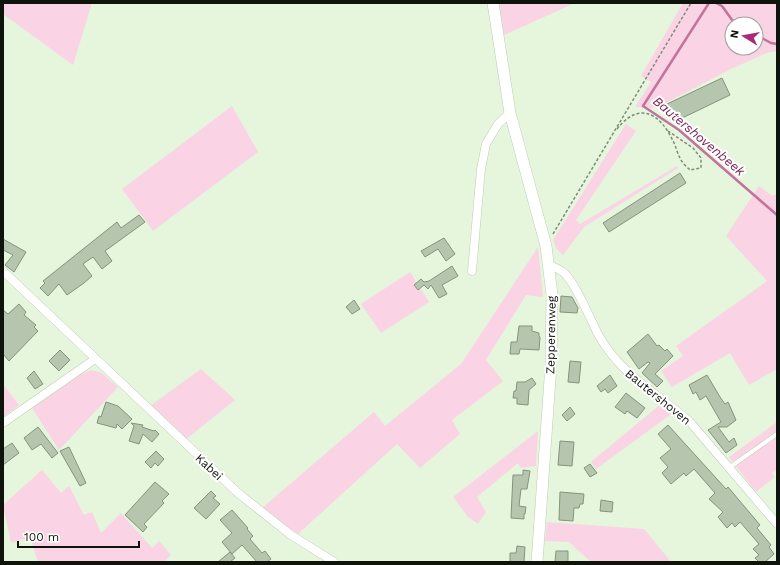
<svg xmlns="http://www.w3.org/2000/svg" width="780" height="565" viewBox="0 0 780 565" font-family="'Work Sans',sans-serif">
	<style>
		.green { fill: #fad3e4; fill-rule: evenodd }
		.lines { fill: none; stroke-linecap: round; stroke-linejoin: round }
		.stream { stroke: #c2759c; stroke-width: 2.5 }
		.building { fill: #b6c6ae; stroke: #85937c }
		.service-casing { stroke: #becdb5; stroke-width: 5 }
		.minor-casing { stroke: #becdb5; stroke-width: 9 }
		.tertiary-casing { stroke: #becdb5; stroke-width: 12 }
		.path { stroke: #808c7a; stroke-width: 1.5; stroke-dasharray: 3 2; stroke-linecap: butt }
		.service { stroke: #fff; stroke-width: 4 }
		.minor { stroke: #fff; stroke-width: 8 }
		.tertiary { stroke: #fff; stroke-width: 11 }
		.labels { text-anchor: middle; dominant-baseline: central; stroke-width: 4; stroke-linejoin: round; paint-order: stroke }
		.street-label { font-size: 12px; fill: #0e140b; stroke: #fff }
		.water-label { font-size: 13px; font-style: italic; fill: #7a1e54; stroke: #fff }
	</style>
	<rect width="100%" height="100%" fill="#e6f6dd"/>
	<g class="green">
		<path d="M3,3H92L73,65L3,14Z"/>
		<path d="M499,3H575L504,35Z"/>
		<path d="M683,3H777V51L767,53L731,69L656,108L635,107L651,82L641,76ZM732,24H756V48H732Z"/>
		<path d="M232,106L258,152L153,231L122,189Z"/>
		<path d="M626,124L636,131L576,220L580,224L677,166L678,168L584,227L563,255L556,248L553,240Z"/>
		<path d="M759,186L772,196L777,194V369L749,385L730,353L672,387L661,371L683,356L676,346L767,281L726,236Z"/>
		<path d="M538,247L543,297L526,295L486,360L503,381L452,420L460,434L420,468L397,444L298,534L261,509L374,412L385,426L461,364Z"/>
		<path d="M410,272L429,302L381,333L361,304Z"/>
		<path d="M201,369L235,400L185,440L150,406Z"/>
		<path d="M91,370L102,373L118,387L59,450L32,408L79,375Z"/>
		<path d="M3,384L19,405L3,417Z"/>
		<path d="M662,403L674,412L596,469L591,462Z"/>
		<path d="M777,422V470L772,473L775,477L756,492L729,457Z"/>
		<path d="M538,431L536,466L521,468L518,463L477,497L486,512L478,524L468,517L453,497Z"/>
		<path d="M42,470L61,493L69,486L84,515L92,512L101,533L121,513L152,548L159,541L171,555L164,562H38L30,537L11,543L3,505Z"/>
		<path d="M547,522L644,529L671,562H591L569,542L545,541Z"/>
	</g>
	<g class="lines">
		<g class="stream">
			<path d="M709,3L643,106L679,130L777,215"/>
			<path d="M716,3L722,6L735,24"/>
			<path d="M756,35L771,43L777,44"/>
		</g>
	</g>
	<g class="building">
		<path d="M722,78L730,95L676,121L667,104Z"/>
		<path d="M680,173L686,183L609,232L603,223Z"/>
		<path d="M139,215L145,222L105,251L112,261L102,269L93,257L83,264L92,276L84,283L67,295L59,284L48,296L40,288L45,283L43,281L117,222L121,228Z"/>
		<path d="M444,238L455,254L446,261L438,249L425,257L421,251Z"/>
		<path d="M3,239L26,252L14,272L5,265L13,255L3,250Z"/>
		<path d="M452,266L458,276L442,285L447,294L439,298L431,285L428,289L424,285L418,290L414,285L421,279L424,282L429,281Z"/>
		<path d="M561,296L572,297L578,308L577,313L560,312Z"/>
		<path d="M354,300L360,309L352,314L346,307Z"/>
		<path d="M19,304L26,312L24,315L36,325L34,327L38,331L9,361L3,354V310L8,314Z"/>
		<path d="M519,326H532V331L539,333V336L540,337L539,350L520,349L519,354H510L511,342H517Z"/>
		<path d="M648,334L657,346L659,345L665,351L667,349L673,356L655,374L663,381L657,387L642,373L650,363L648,362L639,369L627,352Z"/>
		<path d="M60,350L70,360L59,371L49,361Z"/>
		<path d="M570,361L581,362L579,383L568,382Z"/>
		<path d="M34,371L43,384L35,389L27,378Z"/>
		<path d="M610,375L617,386L608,393L605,389L601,392L597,386Z"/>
		<path d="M707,375L720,397L725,404L728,402L736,420L727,427H718L729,442L734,438L737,445L726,453L708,430L721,422L706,396L700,400L696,392L693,394L689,385Z"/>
		<path d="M532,378L536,384L529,390L528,405L517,404V398H513L514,391H516L517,382H525Z"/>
		<path d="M626,393L645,408L637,418L627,411L625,414L615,407Z"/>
		<path d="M106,402L118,406L132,419L122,429L117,424L116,428L97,423L99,416L101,417Z"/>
		<path d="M570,407L575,414L567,421L562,415Z"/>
		<path d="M131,423L143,425L142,427L154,431L155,430L159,434L152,442L143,434L139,444L129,441L134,426Z"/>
		<path d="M668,425L726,489L728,487L760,525L757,528L771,545L769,547L774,554L765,562H759L755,558L759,555L753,549L759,544L740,522L735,527L732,523L727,528L718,517L723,512L709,499L715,493L694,469L686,476L684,473L671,484L662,473L668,467L660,458L671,449L658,434Z"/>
		<path d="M38,427L58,453L52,458L41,444L32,450L24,438Z"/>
		<path d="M560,441L574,442L572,466L558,465Z"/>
		<path d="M12,443L19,453L3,465V449Z"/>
		<path d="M69,447L86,483L80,486L60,451Z"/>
		<path d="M156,451L164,459L158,466L155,463L151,468L145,462Z"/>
		<path d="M590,464L597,473L590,477L584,468Z"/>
		<path d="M523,470L530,471L527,489H521L519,506L526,507L525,514H524V519L511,518L513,475H523Z"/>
		<path d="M155,482L169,494L162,501L164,503L144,524L147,527L143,532L125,515Z"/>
		<path d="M211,491L216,496L213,498L220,504L206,519L194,508Z"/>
		<path d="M560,492L584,494L583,504H580L579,508H574L573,521L559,520Z"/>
		<path d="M601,500L613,502L612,512L600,511Z"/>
		<path d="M232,510L248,528L247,529L253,536L250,539L262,553L265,551L271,559L267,562H257L242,545L232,554L222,542L232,533L220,520Z"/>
		<path d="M517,546L525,547L524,562H510V553H516Z"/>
		<path d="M556,551H568V562H555Z"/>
		<path d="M230,552L235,558L230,562H218Z"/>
	</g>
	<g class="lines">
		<defs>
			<path id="service" d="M730,467L777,434"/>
			<g id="minor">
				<path d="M549,265C553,267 559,269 563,272C575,281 591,321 599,336C623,377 656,392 690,422L777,524"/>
				<path d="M3,271L238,493L291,535L334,562"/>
				<path d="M472,271L481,169L486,144L498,124L510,113"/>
				<path d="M3,423L95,359"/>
			</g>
			<path id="tertiary" d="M493,3L510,113L546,246L552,295L551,365L537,562"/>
		</defs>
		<use href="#service" class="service-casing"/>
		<use href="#minor" class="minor-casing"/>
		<use href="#tertiary" class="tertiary-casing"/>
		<g class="path">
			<path d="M617,129C639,101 660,113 673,141C676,146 677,153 680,158C682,163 687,167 690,170L701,168V158L693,148L668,131"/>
			<path d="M553,234L691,3"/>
		</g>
		<use href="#service" class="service"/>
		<use href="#minor" class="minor"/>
		<use href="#tertiary" class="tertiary"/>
	</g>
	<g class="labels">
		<g class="street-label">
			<text transform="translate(551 335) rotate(-89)">Zepperenweg</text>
			<text transform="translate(658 397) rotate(39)">Bautershoven</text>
			<text transform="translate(209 467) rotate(43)">Kabei</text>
		</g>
		<g class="water-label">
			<text transform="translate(699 136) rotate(40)">Bautershovenbeek</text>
		</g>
	</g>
	<rect width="780" height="565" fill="none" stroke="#0e140b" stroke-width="8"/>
	<g transform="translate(744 36) rotate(281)"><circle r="19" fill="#ffffff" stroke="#9fa19d"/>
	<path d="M0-3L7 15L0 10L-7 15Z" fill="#ab2a76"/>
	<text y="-6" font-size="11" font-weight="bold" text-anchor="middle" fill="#0e140b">N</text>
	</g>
	<path d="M18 541v6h121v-6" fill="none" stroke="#0e140b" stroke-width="2"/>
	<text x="24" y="541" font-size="12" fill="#0e140b" stroke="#ffffff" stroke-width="3" paint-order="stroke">100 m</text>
</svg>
